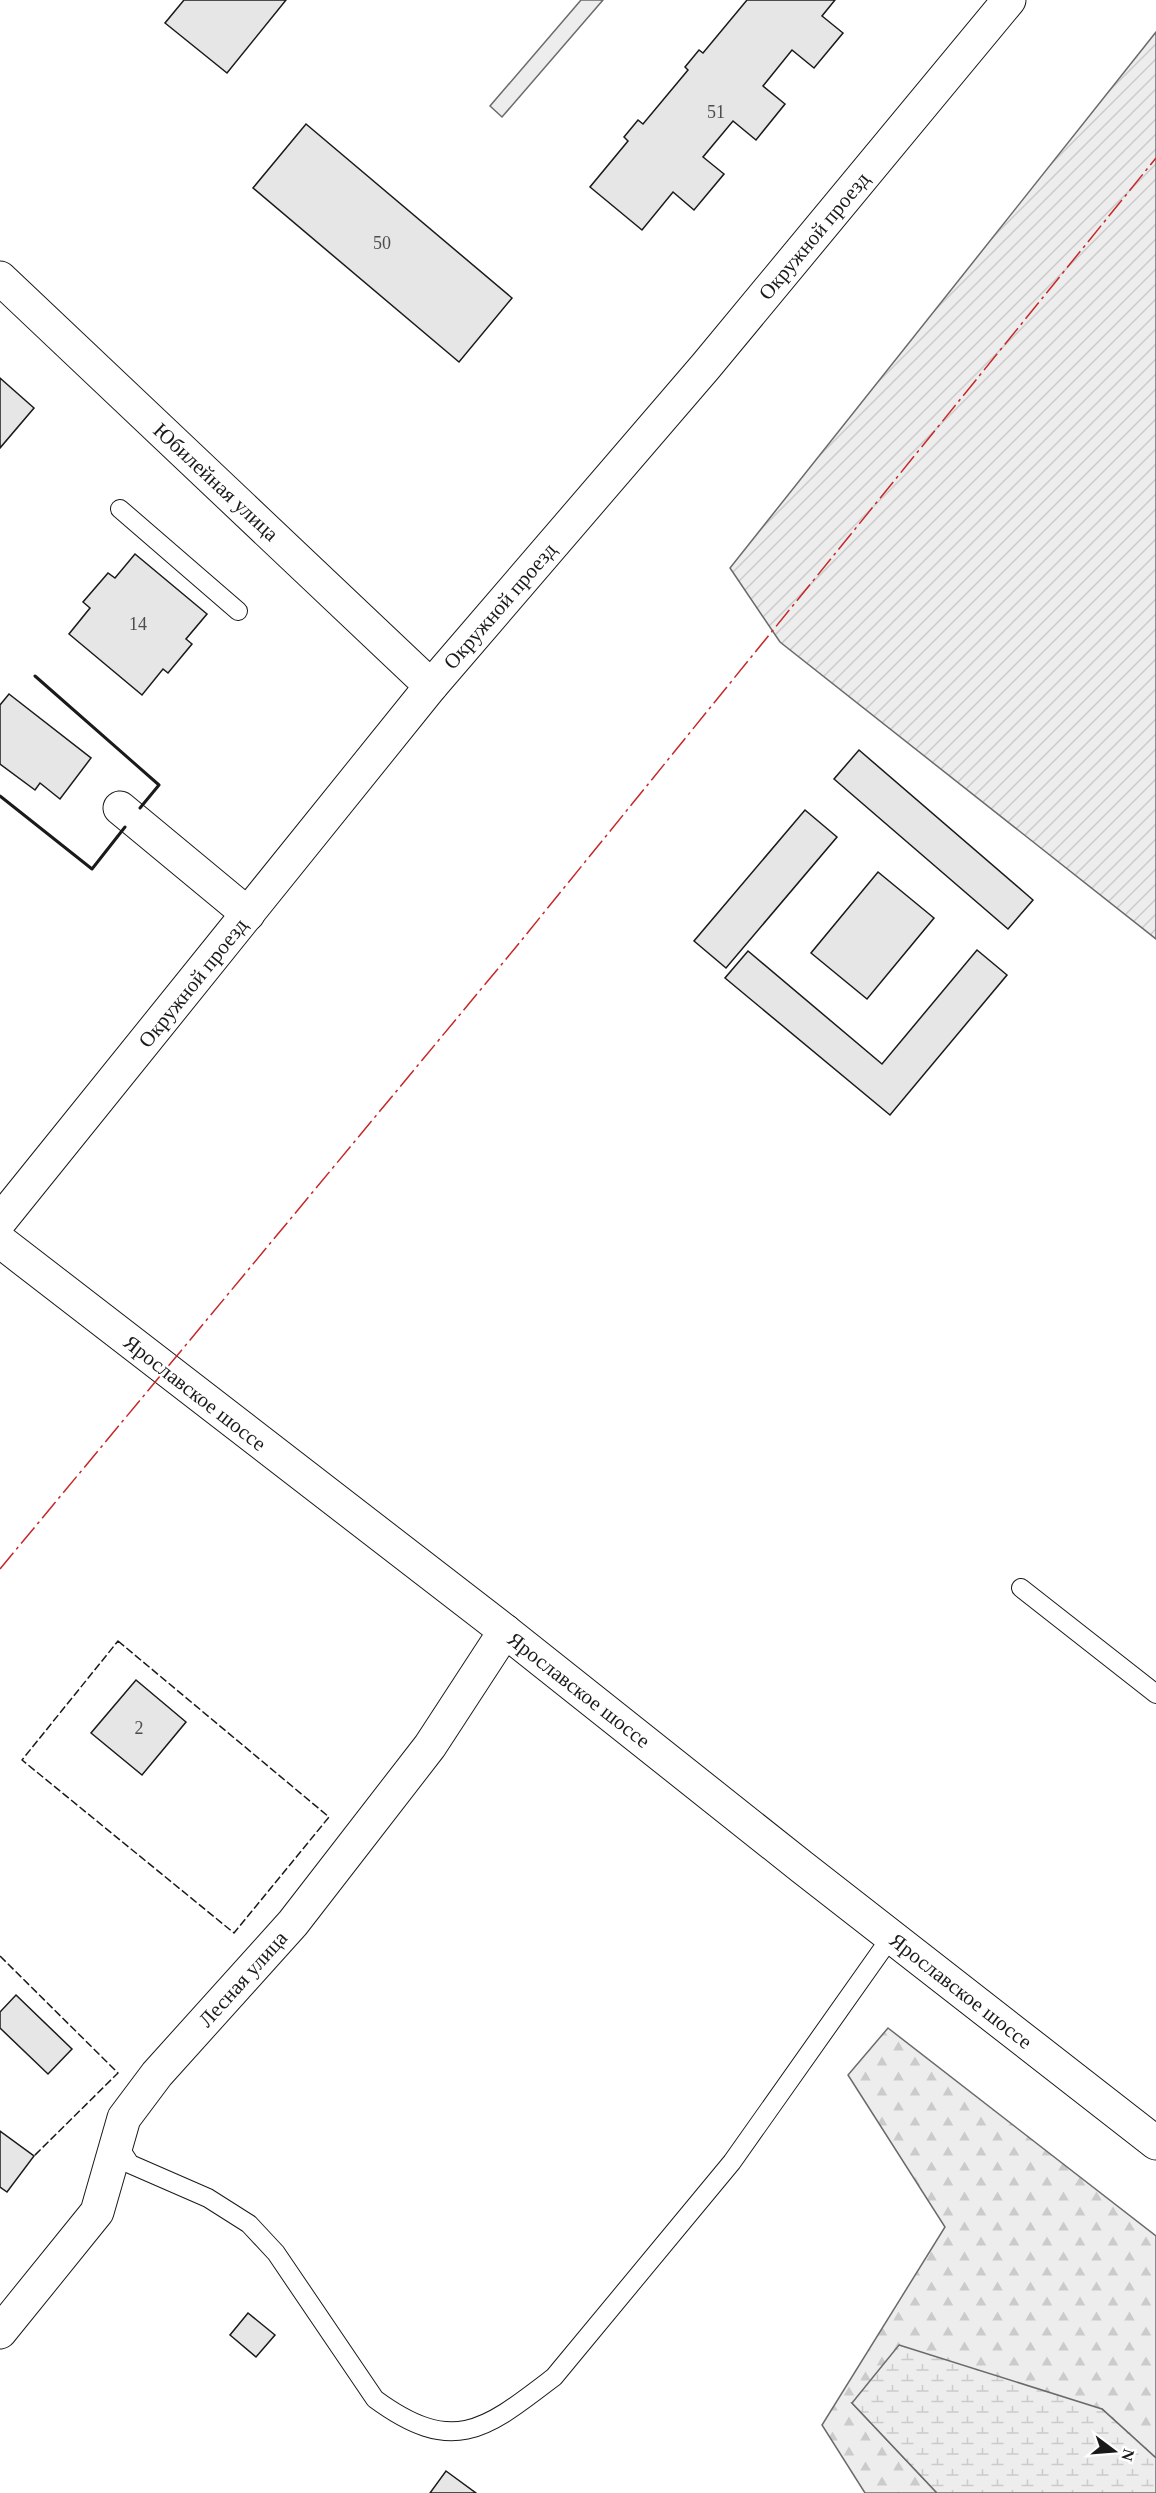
<svg xmlns="http://www.w3.org/2000/svg" width="1156" height="2493" viewBox="0 0 1156 2493" font-family="'Times New Roman',serif">
	<style>
		.forest { fill: url(#forest-firs); stroke: #6a6a6a; stroke-width: 1.5 }
		.wetland { fill: url(#wetland-marsh); stroke: #6a6a6a; stroke-width: 1.5 }
		.built { fill: #ededed; stroke: #6a6a6a; stroke-width: 1.5 }
		.garden { fill: url(#garden-furrows); stroke: #6a6a6a; stroke-width: 1.5 }
		.building { fill: #e6e6e6; stroke: #1a1a1a; stroke-width: 1.5 }
		.lines { fill: none; stroke-linecap: round; stroke-linejoin: round }
		.lane-casing { stroke: #1a1a1a; stroke-width: 20 }
		.street-casing { stroke: #1a1a1a; stroke-width: 35 }
		.secondary-casing { stroke: #1a1a1a; stroke-width: 35 }
		.lane { stroke: #fff; stroke-width: 18 }
		.street { stroke: #fff; stroke-width: 33 }
		.secondary { stroke: #fff; stroke-width: 33 }
		.fence { stroke: #1a1a1a; stroke-width: 1.5; stroke-dasharray: 8 3; stroke-linecap: butt }
		.wall { stroke: #1a1a1a; stroke-width: 3 }
		.power { stroke: #c62828; stroke-width: 1.5; stroke-dasharray: 21 4.5 3 4.5; stroke-linecap: butt }
		.labels { text-anchor: middle; dominant-baseline: central; stroke-width: 4.5; stroke-linejoin: round; paint-order: stroke }
		.number-label { font-size: 18px; fill: #4d4d4d }
		.street-label { font-size: 21px; fill: #1a1a1a; stroke: #fff }
	</style>
	<defs>
		<pattern id="forest-firs" width="22" height="20" patternUnits="userSpaceOnUse" patternTransform="scale(1.5)"><rect width="22" height="20" fill="#ededed"/><path d="M5 1l3.5 6h-7zM16 11l3.5 6h-7z" fill="#cbcbcb"/></pattern>
		<pattern id="wetland-marsh" width="20" height="14" patternUnits="userSpaceOnUse" patternTransform="scale(1.5)"><rect width="20" height="14" fill="#ededed"/><path d="M1 5h8M5 5V1M11 12h8M15 12V8" fill="none" stroke="#cbcbcb"/></pattern>
		<pattern id="garden-furrows" width="10" height="10" patternUnits="userSpaceOnUse" patternTransform="scale(1.5)"><rect width="10" height="10" fill="#ededed"/><path d="M-1 1l2-2M0 10L10 0M9 11l2-2" fill="none" stroke="#cbcbcb"/></pattern>
	</defs>
	<rect width="100%" height="100%" fill="#fff"/>
	<path class="forest" d="M888,2028L1156,2236V2458L1102,2409L852,2403L937,2493H865L822,2425L945,2227L848,2075Z"/>
	<path class="wetland" d="M899,2345L1102,2409L1156,2458V2493H937L852,2403Z"/>
	<path class="built" d="M581,0H603L502,117L490,106Z"/>
	<path class="garden" d="M1156,32V939L780,642L730,568Z"/>
	<g class="building">
		<path d="M184,0H286L227,73L165,23Z"/>
		<path d="M747,0H835L822,16L843,33L814,68L792,50L763,86L785,104L756,140L733,121L703,157L724,174L694,210L673,192L642,230L590,187L628,141L624,137L638,120L643,124L688,70L685,67L699,50L703,53Z"/>
		<path d="M306,124L512,298L459,362L253,188Z"/>
		<path d="M0,378L34,408L0,448Z"/>
		<path d="M135,554L207,614L186,639L192,644L168,673L163,669L142,695L69,634L90,608L83,602L108,573L115,578Z"/>
		<path d="M9,694L91,758L60,799L40,783L35,790L0,764V705Z"/>
		<path d="M859,750L1033,900L1008,929L834,779Z"/>
		<path d="M805,810L837,837L726,968L694,941Z"/>
		<path d="M878,872L934,918L867,999L811,953Z"/>
		<path d="M977,950L1007,975L890,1115L725,978L748,951L882,1064Z"/>
		<path d="M136,1680L186,1722L142,1775L91,1733Z"/>
		<path d="M16,1995L72,2049L48,2074L0,2028V2012Z"/>
		<path d="M0,2131L34,2156L7,2192L0,2187Z"/>
		<path d="M248,2313L275,2335L256,2357L230,2335Z"/>
		<path d="M446,2471L476,2493H430Z"/>
	</g>
	<g class="lines">
		<defs>
			<g id="lane">
				<path d="M120,509L238,611"/>
				<path d="M1021,1588L1156,1694"/>
				<path d="M117,2144L130,2164L208,2198L249,2224L276,2253L375,2399C454,2457 486,2429 554,2377L732,2162L891,1937"/>
			</g>
			<g id="street">
				<path d="M0,278L431,686"/>
				<path d="M120,808L248,914"/>
				<path d="M0,2332L97,2212L124,2118L157,2074L293,1923L430,1746L505,1631"/>
			</g>
			<g id="secondary">
				<path d="M0,1221L431,686L706,366L1009,0"/>
				<path d="M0,1241L505,1631L802,1867L1156,2143"/>
			</g>
		</defs>
		<use href="#lane" class="lane-casing"/>
		<use href="#street" class="street-casing"/>
		<use href="#secondary" class="secondary-casing"/>
		<use href="#lane" class="lane"/>
		<use href="#street" class="street"/>
		<use href="#secondary" class="secondary"/>
		<g class="fence">
			<path d="M118,1641L329,1817L234,1933L22,1760Z"/>
			<path d="M0,1956L118,2073L34,2156"/>
		</g>
		<g class="wall">
			<path d="M35,676L159,785L140,808"/>
			<path d="M0,796L92,869L125,827"/>
		</g>
		<path class="power" d="M0,1569L516,947L1156,158"/>
	</g>
	<g class="labels">
		<g class="number-label">
			<text x="716" y="112">51</text>
			<text x="382" y="243">50</text>
			<text x="138" y="624">14</text>
			<text x="139" y="1728">2</text>
		</g>
		<g class="street-label">
			<text transform="translate(814 236) rotate(-50)">Окружной проезд</text>
			<text transform="translate(216 482) rotate(43)">Юбилейная улица</text>
			<text transform="translate(500 606) rotate(-49)">Окружной проезд</text>
			<text transform="translate(193 983) rotate(-51)">Окружной проезд</text>
			<text transform="translate(195 1393) rotate(38)">Ярославское шоссе</text>
			<text transform="translate(579 1690) rotate(38)">Ярославское шоссе</text>
			<text transform="translate(243 1979) rotate(-48)">Лесная улица</text>
			<text transform="translate(961 1991) rotate(38)">Ярославское шоссе</text>
		</g>
	</g>
	<g transform="translate(1114 2451) rotate(106)" stroke="#ffffff" stroke-width="4.5" paint-order="stroke">
	<path d="M0-4.5L10 22L0 15L-10 22Z" fill="#1a1a1a"/>
	<text y="-9" font-size="16" font-weight="bold" text-anchor="middle" fill="#1a1a1a">N</text>
	</g>
</svg>
